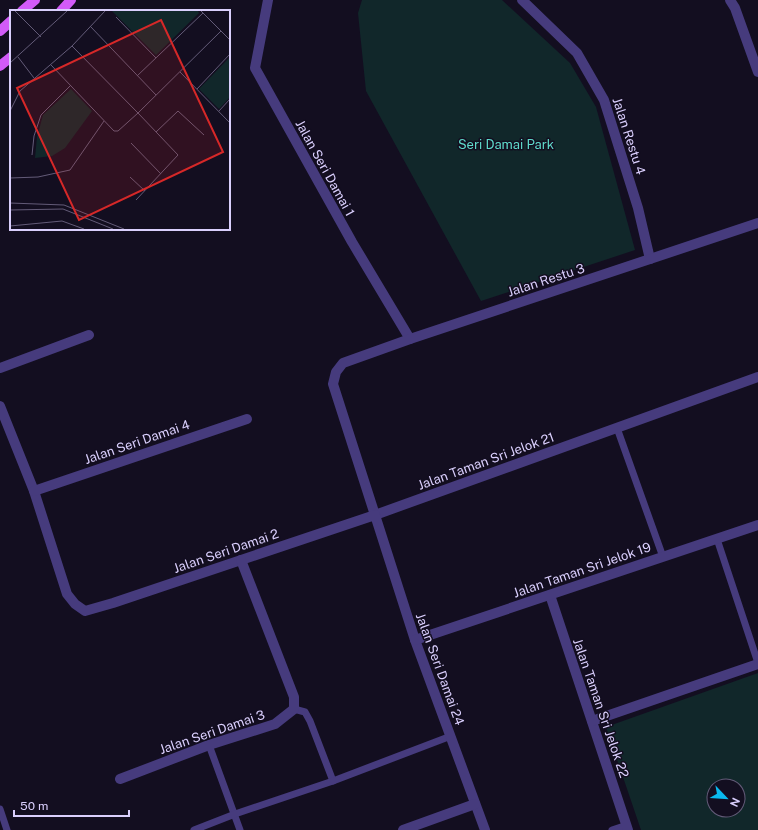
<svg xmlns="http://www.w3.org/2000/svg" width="758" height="830" viewBox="0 0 758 830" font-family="'Public Sans',sans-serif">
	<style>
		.green { fill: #11272a; fill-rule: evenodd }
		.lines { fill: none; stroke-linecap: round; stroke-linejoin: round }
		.service { stroke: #463b7d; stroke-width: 7 }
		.minor { stroke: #463b7d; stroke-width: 10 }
		.primary { stroke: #d25bf8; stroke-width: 10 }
		.labels { text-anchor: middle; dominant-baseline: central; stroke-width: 3; stroke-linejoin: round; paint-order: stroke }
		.street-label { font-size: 13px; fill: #dacffd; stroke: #130e20 }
		.park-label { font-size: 13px; fill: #5fd9cb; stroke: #130e20 }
		.inset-road { fill: none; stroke: #635b78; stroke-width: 1 }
		.view { fill: #d62828; fill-opacity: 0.15; stroke: #d62828; stroke-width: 2 }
		.inset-edge { fill: none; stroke: #dacffd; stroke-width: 2 }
	</style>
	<rect width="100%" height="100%" fill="#130e20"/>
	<g class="green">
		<path d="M362,0H502L570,63L596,107L635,250L481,301L366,91L358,13Z"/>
		<path d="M758,673V830H641L606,727ZM714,786H738V810H714Z"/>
	</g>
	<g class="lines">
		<g class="service">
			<path d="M617,428L663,557"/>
			<path d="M717,539L758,663"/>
			<path d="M294,709L305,712L310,721L333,781"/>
			<path d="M209,745L240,830"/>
			<path d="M0,809L7,830"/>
			<path d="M194,830L235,814L333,781L451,736"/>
			<path d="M612,830L627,825"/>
		</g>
		<g class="minor">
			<path d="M268,0L255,68L352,242L410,339"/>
			<path d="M522,0L577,53L604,100L638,208L650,259"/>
			<path d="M730,0L735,8L758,72"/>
			<path d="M758,223L410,339L343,363L336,372L333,384L375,515L758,377"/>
			<path d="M0,368L89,335"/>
			<path d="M0,406L34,491L67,594L75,604L85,611L113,603L375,515L415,640L485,830"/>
			<path d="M34,491L247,419"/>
			<path d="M550,595L628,830"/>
			<path d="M415,640L758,525"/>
			<path d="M592,721L758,664"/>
			<path d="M120,779L209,745L275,724L294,709V697L241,560"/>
			<path d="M403,830L475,804"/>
		</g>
		<g class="primary">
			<path d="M22,11L35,0"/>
			<path d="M61,11L71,0"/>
			<path d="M0,31L11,21"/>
			<path d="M0,66L11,57"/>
		</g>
	</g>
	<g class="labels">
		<g class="street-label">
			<text transform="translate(629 136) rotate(72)">Jalan Restu 4</text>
			<text transform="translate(325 168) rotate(61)">Jalan Seri Damai 1</text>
			<text transform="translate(546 280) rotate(-18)">Jalan Restu 3</text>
			<text transform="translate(137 442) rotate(-19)">Jalan Seri Damai 4</text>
			<text transform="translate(486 461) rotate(-20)">Jalan Taman Sri Jelok 21</text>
			<text transform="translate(226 551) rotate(-19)">Jalan Seri Damai 2</text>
			<text transform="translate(582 570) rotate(-19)">Jalan Taman Sri Jelok 19</text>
			<text transform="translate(440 669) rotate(70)">Jalan Seri Damai 24</text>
			<text transform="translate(601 708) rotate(71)">Jalan Taman Sri Jelok 22</text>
			<text transform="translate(212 732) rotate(-19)">Jalan Seri Damai 3</text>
		</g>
		<g class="park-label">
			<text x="506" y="144">Seri Damai Park</text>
		</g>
	</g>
	<g transform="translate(10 10)">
		<rect width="220" height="220" fill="#130e20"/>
		<path d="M102,1H188L189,3L146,45ZM220,47V87L209,99L189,79ZM61,79L82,101L55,138L42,146L25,148L27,127L33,105Z" fill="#11272a"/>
		<path class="inset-road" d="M5,1L31,27M191,1L220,30M106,7L146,48M80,16L146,85M8,47L24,68M0,53L57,1M41,55L104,121H108L128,103L62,36M170,62L220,113M127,66L193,3M187,79L220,44M0,101L10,81L62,36L95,1M209,101L220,89M146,122L168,101L194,125M121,133L151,164M22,145L24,126L31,105L61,75M120,167L135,181M0,168L28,167L60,160L94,111M126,190L168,145L128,103L211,21M0,193L54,195L114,219M0,200L53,199L103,219M0,216L52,211L74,219"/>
		<path class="view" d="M151,10L213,142L69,210L7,78Z"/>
		<rect width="220" height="220" class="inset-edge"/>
	</g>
	<g transform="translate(726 798) rotate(115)"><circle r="19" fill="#130e20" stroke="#635b78"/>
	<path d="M0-3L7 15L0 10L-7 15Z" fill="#0ab9ee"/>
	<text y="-6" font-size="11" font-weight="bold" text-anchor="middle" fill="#dacffd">N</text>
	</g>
	<path d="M14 810v6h115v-6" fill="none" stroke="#dacffd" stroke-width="2"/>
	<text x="20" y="810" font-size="12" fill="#dacffd" stroke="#130e20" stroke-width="3" paint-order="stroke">50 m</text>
</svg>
